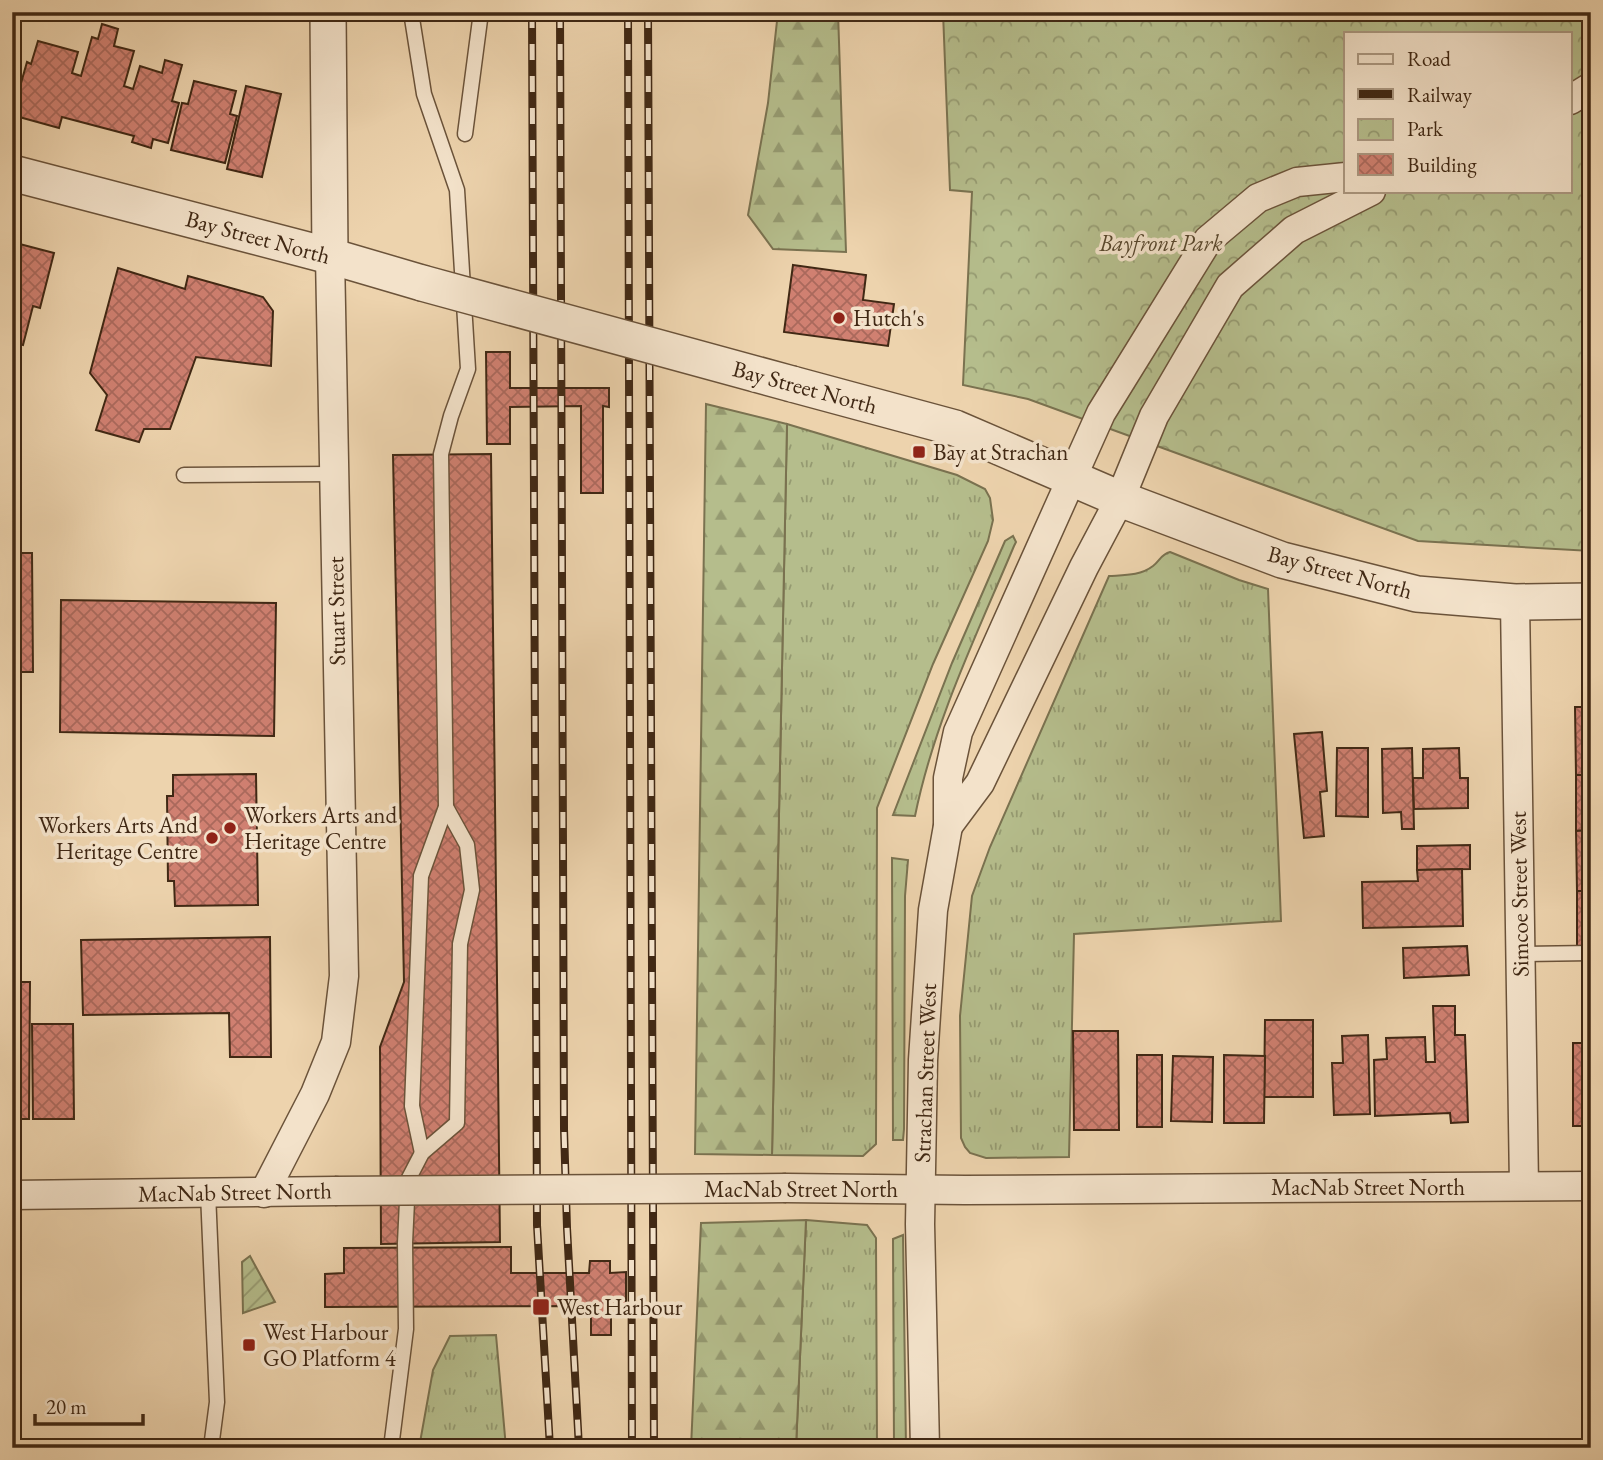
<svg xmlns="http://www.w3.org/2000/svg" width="1603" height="1460" viewBox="0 0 1603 1460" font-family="'EB Garamond',serif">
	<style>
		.grass { fill: url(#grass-tufts); stroke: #7a7250; stroke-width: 2 }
		.forest { fill: url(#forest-firs); stroke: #7a7250; stroke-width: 2 }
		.park { fill: url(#park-crowns); stroke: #7a7250; stroke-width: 2; fill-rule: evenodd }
		.garden { fill: url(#garden-furrows); stroke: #7a7250; stroke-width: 2 }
		.building { fill: url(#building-cross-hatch); stroke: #402814; stroke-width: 2 }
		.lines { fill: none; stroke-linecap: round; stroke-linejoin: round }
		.service-casing { stroke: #6b533a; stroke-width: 17 }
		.minor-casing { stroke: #6b533a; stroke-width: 31 }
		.tertiary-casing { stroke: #6b533a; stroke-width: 38 }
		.service { stroke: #f3e2ca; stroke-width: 14 }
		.minor { stroke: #f3e2ca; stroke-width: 28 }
		.tertiary { stroke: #f3e2ca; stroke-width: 35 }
		.rail-casing { stroke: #402814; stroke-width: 8 }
		.rail { stroke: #f3e2ca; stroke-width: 5; stroke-dasharray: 16; stroke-linecap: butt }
		.minor-bridge-casing { stroke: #6b533a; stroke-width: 31; stroke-linecap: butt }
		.tertiary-bridge-casing { stroke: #6b533a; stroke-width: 38; stroke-linecap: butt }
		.minor-bridge { stroke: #f3e2ca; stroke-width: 28 }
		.tertiary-bridge { stroke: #f3e2ca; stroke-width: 35 }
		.poi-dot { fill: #8f2418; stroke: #f3e2ca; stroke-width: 2.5 }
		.labels { text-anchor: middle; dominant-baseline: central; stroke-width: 7; stroke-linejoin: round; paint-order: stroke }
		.street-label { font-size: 23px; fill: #402814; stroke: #f3e2ca }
		.park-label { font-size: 23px; font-style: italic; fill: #57462c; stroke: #f3e2ca }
		.poi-label { font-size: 23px; fill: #402814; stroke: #f3e2ca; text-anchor: start }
	</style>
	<defs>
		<pattern id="grass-tufts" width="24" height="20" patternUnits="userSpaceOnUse" patternTransform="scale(1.75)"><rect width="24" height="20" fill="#b5bd8c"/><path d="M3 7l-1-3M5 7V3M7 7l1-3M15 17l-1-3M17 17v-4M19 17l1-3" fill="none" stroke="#959a71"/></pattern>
		<pattern id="forest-firs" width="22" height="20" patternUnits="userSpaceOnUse" patternTransform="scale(1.75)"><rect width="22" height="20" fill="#b5bd8c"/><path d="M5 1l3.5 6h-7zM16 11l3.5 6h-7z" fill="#959a71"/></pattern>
		<pattern id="park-crowns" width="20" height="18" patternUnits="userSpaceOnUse" patternTransform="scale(1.75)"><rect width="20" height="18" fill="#b5bd8c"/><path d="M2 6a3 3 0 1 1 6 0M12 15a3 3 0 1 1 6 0" fill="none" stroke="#959a71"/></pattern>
		<pattern id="garden-furrows" width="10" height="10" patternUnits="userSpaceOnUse" patternTransform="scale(1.75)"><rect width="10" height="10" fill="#b5bd8c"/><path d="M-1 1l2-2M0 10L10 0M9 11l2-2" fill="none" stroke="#959a71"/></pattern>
		<pattern id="building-cross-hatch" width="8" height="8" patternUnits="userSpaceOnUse" patternTransform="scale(1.75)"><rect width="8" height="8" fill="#d08071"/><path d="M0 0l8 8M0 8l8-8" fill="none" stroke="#aa695c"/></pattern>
	</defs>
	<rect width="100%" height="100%" fill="#edd3ad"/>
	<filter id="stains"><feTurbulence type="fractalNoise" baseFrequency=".00286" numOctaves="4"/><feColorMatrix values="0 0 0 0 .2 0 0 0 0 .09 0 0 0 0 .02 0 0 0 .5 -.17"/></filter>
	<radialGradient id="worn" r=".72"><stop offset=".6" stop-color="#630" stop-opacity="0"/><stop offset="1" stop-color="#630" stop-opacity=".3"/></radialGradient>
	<g class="grass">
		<path d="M787,424L957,475L985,489L990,498L993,520L988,541L933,664L877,808L876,1144L863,1156L772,1155Z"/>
		<path d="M1013,536L1016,542L1014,546C977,634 934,722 915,816L893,815L952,663L1005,541Z"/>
		<path d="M1170,552L1239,580L1268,589L1281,921L1074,934L1069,1157L986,1158L970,1153L965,1147L961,1138L960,1016L972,896L990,847L1109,576C1124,575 1140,576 1153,566C1160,561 1161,554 1170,552Z"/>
		<path d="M892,858L908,860L905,896L904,1129L903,1140H893Z"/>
		<path d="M806,1220L867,1225L876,1238L877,1448H796Z"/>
		<path d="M903,1235L906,1448H894L893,1239Z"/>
		<path d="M496,1335L506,1448H419L433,1370L450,1336Z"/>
	</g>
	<g class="forest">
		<path d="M778,12H838L846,252L773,249L748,215L768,103Z"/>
		<path d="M706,404L787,424L772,1155L695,1154Z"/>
		<path d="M806,1220L796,1448H691L701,1223Z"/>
	</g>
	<path class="park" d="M943,12H1591V551L1418,541L1028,399L963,385L972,192L950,190ZM1346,33H1570V191H1346Z"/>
	<path class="garden" d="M250,1256L275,1302L243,1313L242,1262Z"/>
	<g class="building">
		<path d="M102,24L118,29L114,46L134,51L124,86L133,89L140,66L162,73L165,60L182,65L172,101L179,103L168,143L153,139L151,148L132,142L134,136L62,117L59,128L12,115L27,62L31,64L38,41L78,52L72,73L81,76L92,37L98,39Z"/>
		<path d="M194,81L236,91L230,114L237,116L225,163L171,150L182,103L188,104Z"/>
		<path d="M246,86L281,94L262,177L227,169Z"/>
		<path d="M12,242L54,253L40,308L33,306L23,345L12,342Z"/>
		<path d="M793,265L866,275L863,300L894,304L888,346L784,332Z"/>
		<path d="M118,268L185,289L188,276L263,297L273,311L271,366L196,357L170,429H144L139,442L96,430L107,395L90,373Z"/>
		<path d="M486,352H510V388H609V407L603,406V493H581V406L510,407V444H487Z"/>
		<path d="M491,454L500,1242L381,1244L380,1047L404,982L393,455Z"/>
		<path d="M12,553H32L33,672H12Z"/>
		<path d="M61,600L276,603L274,736L60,732Z"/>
		<path d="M1575,707H1591V775H1576Z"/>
		<path d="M1322,732L1327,791L1320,792L1324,836L1304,838L1294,734Z"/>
		<path d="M1337,748H1368V817L1336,816Z"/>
		<path d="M1412,748L1414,829H1402L1401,812L1383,813L1382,749Z"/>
		<path d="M1459,748L1460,778H1468V808L1414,809L1413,778H1423V749Z"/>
		<path d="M256,774L258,905L175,906L174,881H168L167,796H173V775Z"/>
		<path d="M1576,775H1591V830L1576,831Z"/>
		<path d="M1591,830V891H1577L1576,831Z"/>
		<path d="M1470,845V869L1417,870V846Z"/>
		<path d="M1462,869L1463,926L1363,928L1362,882L1418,881L1417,870Z"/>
		<rect x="1577" y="891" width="14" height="55"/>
		<path d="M270,937L271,1057H230L229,1013L83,1015L81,940Z"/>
		<path d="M1467,946L1469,975L1404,978L1403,948Z"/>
		<path d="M12,982H30L29,1119H12Z"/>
		<path d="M1433,1006H1455V1035H1465L1468,1122L1451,1123L1450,1113L1375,1116L1374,1060L1387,1059L1386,1038L1425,1037L1426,1062H1435Z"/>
		<path d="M1265,1020H1313V1097H1264Z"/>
		<path d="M32,1024H73L74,1119H33Z"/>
		<path d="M1073,1031H1118L1119,1130H1074Z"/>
		<path d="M1368,1035L1370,1114L1334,1115L1332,1063H1343L1342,1036Z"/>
		<rect x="1573" y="1043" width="18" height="83"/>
		<rect x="1137" y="1055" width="25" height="72"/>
		<path d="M1224,1055L1265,1056L1264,1123H1224Z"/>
		<path d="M1173,1056L1213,1057L1212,1122L1171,1121Z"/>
		<path d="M511,1247V1273H589L590,1261H610V1273L626,1272V1305H611V1335H591V1306L325,1307V1274L344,1273V1248Z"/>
	</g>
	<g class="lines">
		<defs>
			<g id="service">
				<path d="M411,12L424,94L457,190L468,369L451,416L441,454L446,807L421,876L412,1106L422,1153"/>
				<path d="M465,134L481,12"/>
				<path d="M184,475L334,474"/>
				<path d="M1520,954L1591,953"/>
				<path d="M208,1193L217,1402L211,1448"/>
				<path d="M391,1448L406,1329L405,1243L408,1180L422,1153L457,1123L460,944L472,890L467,845L446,807"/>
			</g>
			<g id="minor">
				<path d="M1570,100L1591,87"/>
				<path d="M1515,602L1524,1186"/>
				<path d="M948,826L980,783L1084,567L1120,499L1154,416L1230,286L1294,230L1371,191"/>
				<path d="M786,1188L965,1190L1591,1186"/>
				<path d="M264,1193L315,1094L336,1042L344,976L330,256"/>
				<path d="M12,1195L335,1191"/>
				<path d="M925,1448L920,1224L923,1060L933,910L948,826V778L958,732L1101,413L1208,240L1258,198L1297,182L1346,177"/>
			</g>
			<g id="tertiary">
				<path d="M328,12L330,256"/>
				<path d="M12,173L330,256L422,283"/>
				<path d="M792,384L955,428L1120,499L1282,560L1417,594L1515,602L1591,601"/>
			</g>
		</defs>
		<use href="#service" class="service-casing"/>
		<use href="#minor" class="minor-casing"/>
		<use href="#tertiary" class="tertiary-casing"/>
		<use href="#service" class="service"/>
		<use href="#minor" class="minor"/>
		<use href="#tertiary" class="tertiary"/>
		<defs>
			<g id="rail">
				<path d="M532,12L537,1225L550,1448"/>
				<path d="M560,12L564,1129L567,1228L579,1448"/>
				<path d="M628,12L632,1448"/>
				<path d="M648,12L654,1448"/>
			</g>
		</defs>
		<use href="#rail" class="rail-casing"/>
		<use href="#rail" class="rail"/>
		<defs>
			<path id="minor-bridge" d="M335,1191L786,1188"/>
			<path id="tertiary-bridge" d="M422,283L792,384"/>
		</defs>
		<use href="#minor-bridge" class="minor-bridge-casing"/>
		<use href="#tertiary-bridge" class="tertiary-bridge-casing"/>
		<use href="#minor-bridge" class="minor-bridge"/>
		<use href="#tertiary-bridge" class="tertiary-bridge"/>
	</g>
	<g class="poi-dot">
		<circle cx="839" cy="318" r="7"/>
		<rect x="912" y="445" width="14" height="14" rx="3.5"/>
		<circle cx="230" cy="828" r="7"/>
		<circle cx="212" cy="838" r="7"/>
		<rect x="532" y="1298" width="18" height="18" rx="3.5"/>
		<rect x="242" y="1338" width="14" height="14" rx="3.5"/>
	</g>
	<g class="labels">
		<g class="street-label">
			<text transform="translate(258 237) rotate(15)">Bay Street North</text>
			<text transform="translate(805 387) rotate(15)">Bay Street North</text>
			<text transform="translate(1340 572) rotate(15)">Bay Street North</text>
			<text transform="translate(336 611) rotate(-91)">Stuart Street</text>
			<text transform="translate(1519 894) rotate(-91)">Simcoe Street West</text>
			<text transform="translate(925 1073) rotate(-88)">Strachan Street West</text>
			<text x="1368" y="1187">MacNab Street North</text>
			<text x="801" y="1189">MacNab Street North</text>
			<text transform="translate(235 1192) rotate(-1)">MacNab Street North</text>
		</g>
		<g class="park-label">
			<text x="1161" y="243">Bayfront Park</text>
		</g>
		<g class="poi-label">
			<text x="853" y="318">Hutch's</text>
			<text x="933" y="452">Bay at Strachan</text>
			<text x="244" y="815">Workers Arts and<tspan x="244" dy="26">Heritage Centre</tspan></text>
			<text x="198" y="825" text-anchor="end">Workers Arts And<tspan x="198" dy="26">Heritage Centre</tspan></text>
			<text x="557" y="1307">West Harbour</text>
			<text x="263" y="1332">West Harbour<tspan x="263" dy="26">GO Platform 4</tspan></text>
		</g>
	</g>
	<rect width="1603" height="1460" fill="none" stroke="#edd3ad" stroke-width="42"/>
	<rect x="14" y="14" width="1575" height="1432" fill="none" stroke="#402814" stroke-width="3.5"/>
	<rect x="21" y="21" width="1561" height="1418" fill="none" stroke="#402814" stroke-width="2"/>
	<rect x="1344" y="32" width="228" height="161" fill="#f3e2ca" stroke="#ab9881" stroke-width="2"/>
	<rect x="1358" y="54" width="35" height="10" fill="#f3e2ca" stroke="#ab9881" stroke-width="2"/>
	<text x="1407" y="66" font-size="21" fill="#402814">Road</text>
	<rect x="1358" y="89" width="35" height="10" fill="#402814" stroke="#ab9881" stroke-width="2"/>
	<text x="1407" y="102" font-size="21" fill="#402814">Railway</text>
	<rect x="1358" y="119" width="35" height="21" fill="url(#park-crowns)" stroke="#ab9881" stroke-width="2"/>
	<text x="1407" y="136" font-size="21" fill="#402814">Park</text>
	<rect x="1358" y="154" width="35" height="21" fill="url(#building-cross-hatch)" stroke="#ab9881" stroke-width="2"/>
	<text x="1407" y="172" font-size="21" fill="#402814">Building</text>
	<path d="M35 1414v10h108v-10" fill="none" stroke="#402814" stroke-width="3.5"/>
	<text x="46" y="1414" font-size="21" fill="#402814" stroke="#f3e2ca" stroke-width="5" paint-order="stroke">20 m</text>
	<rect width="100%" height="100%" filter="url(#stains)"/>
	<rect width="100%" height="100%" fill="url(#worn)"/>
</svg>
